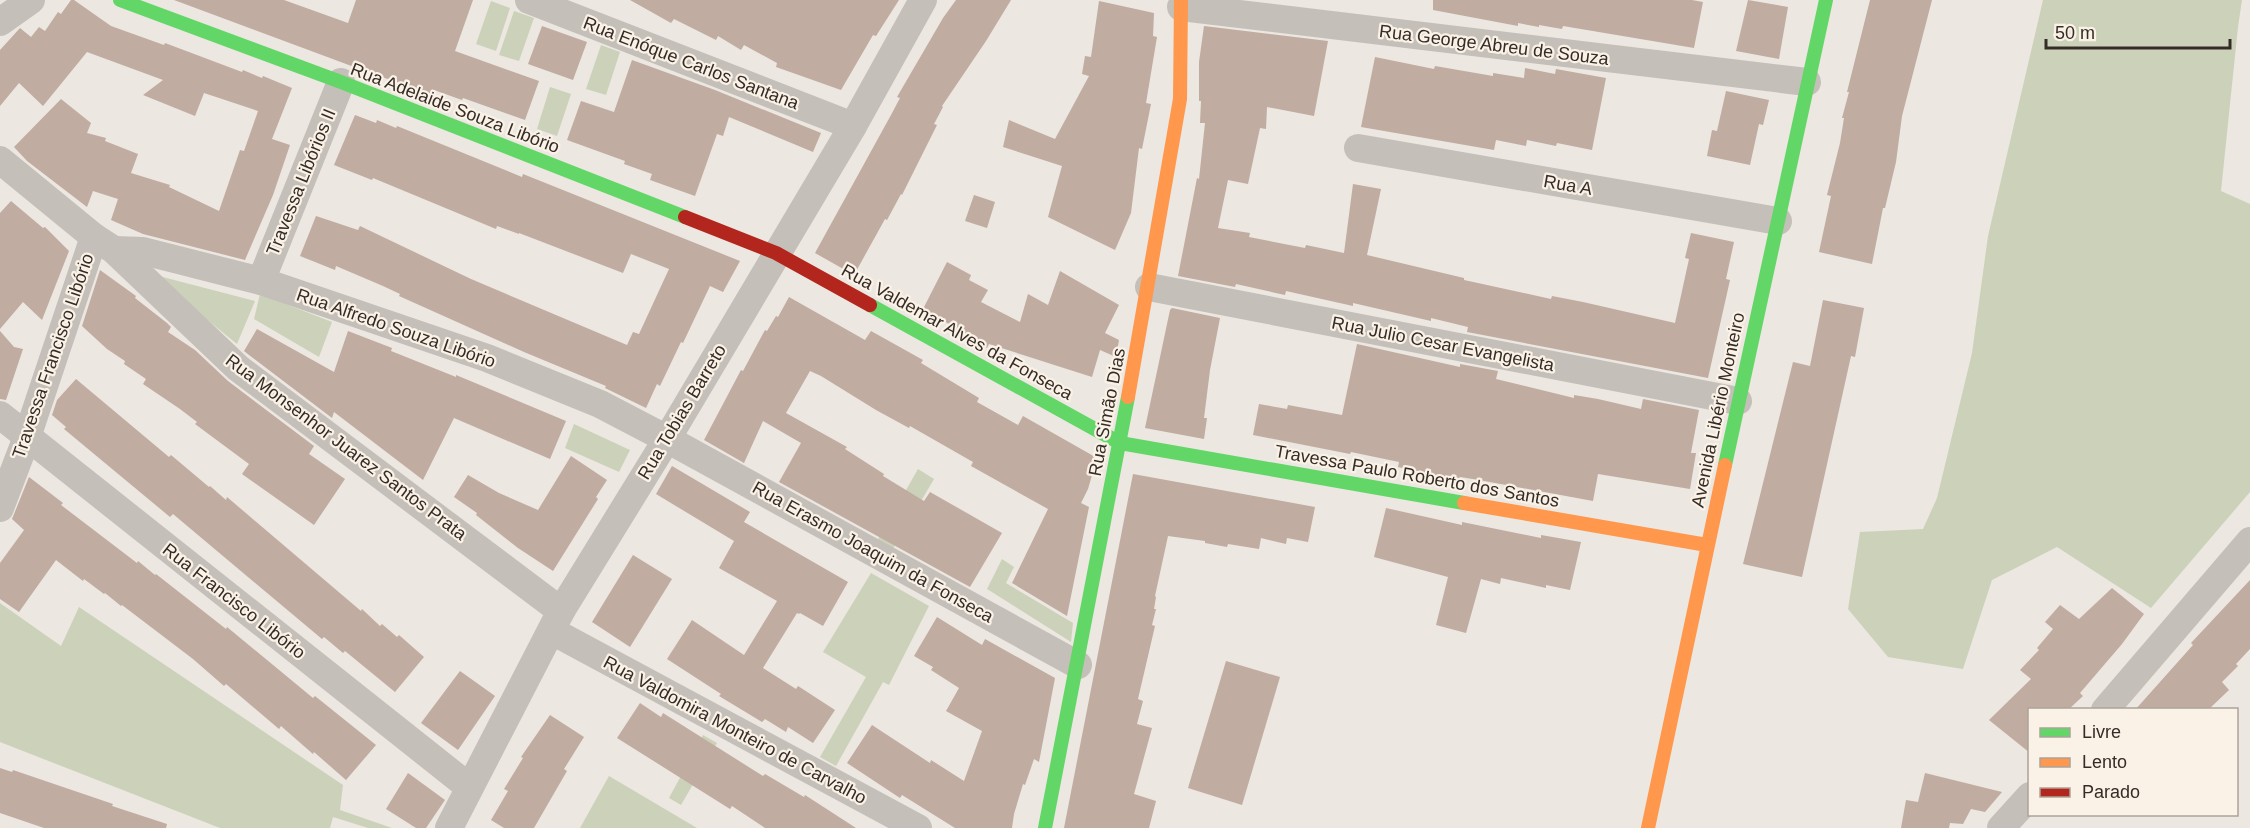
<svg xmlns="http://www.w3.org/2000/svg" width="2250" height="828" viewBox="0 0 2250 828" font-family="Helvetica,sans-serif">
	<style>
		.green { fill: #ccd2ba }
		.building { fill: #c0aca1 }
		.lines { fill: none; stroke-linecap: round; stroke-linejoin: round }
		.street { stroke: #c5bfb9; stroke-width: 28 }
		.fast { stroke: #63d668; stroke-width: 14 }
		.slow { stroke: #ff974d; stroke-width: 14 }
		.jam { stroke: #b3261e; stroke-width: 14 }
		.labels { text-anchor: middle; dominant-baseline: central; stroke-width: 4.5; stroke-linejoin: round; paint-order: stroke }
		.street-label { font-size: 18px; fill: #362c27; stroke: #faf2e7 }
	</style>
	<rect width="100%" height="100%" fill="#ece7e0"/>
	<g class="green">
		<path d="M2043,0H2242L2238,27L2221,191L2250,204V492L2151,608L2057,547L1992,580L1963,669L1888,657L1848,609L1860,532L1923,529L1937,498L1972,353L1988,236Z"/>
		<path d="M491,1L510,8L496,51L476,44Z"/>
		<path d="M514,11L534,18L519,61L499,55Z"/>
		<path d="M601,45L620,52L606,95L586,89Z"/>
		<path d="M550,87L571,94L557,136L537,129Z"/>
		<path d="M151,274L255,301L237,344Z"/>
		<path d="M260,294L332,322L319,357L254,319Z"/>
		<path d="M574,424L630,450L619,472L565,448Z"/>
		<path d="M918,469L934,479L891,552L876,543Z"/>
		<path d="M1002,559L1014,567L1006,583L1073,623L1071,642L987,589Z"/>
		<path d="M871,573L929,606L889,685L883,682L836,766L820,757L866,677L823,652Z"/>
		<path d="M0,603L61,646L79,607L343,785L340,810L392,828H368L333,817L330,828H220L0,742Z"/>
		<path d="M703,735L717,743L681,805L669,798Z"/>
		<path d="M609,776L697,828H580Z"/>
	</g>
	<g class="building">
		<path d="M71,0H74L111,26L164,45L165,43L242,72L243,70L262,78L263,76L292,88L272,139L290,145L273,195L245,260L143,234L111,220L118,199L93,191L87,207L27,161L14,147L61,99L91,123L87,133L106,138L105,141L138,154L131,173L170,185L169,187L219,211L240,150L244,151L258,111L204,93L195,116L143,95L163,80L87,52L43,106L19,83L0,106V50L20,28L31,37L39,27L45,31L58,12L61,14Z"/>
		<path d="M174,0H284L348,23L356,0H473L455,51L539,81L525,120L463,98L462,100L434,90L432,94L373,74Z"/>
		<path d="M630,0H899L876,36L873,35L841,90L776,67L777,63L744,45L741,50L718,36L716,40L674,19L671,23Z"/>
		<path d="M956,0H1011L986,41L942,106L943,107L934,124L937,125L902,195L901,194L887,220L885,219L854,275L815,253L891,115L900,98L897,97L943,18Z"/>
		<path d="M1433,0H1692L1703,2L1694,48L1563,26L1562,29L1539,25V27L1518,23V26L1433,10Z"/>
		<path d="M1748,0L1788,7L1779,59L1736,51Z"/>
		<path d="M1870,0H1932L1902,116L1896,162L1885,208H1883L1872,264L1819,252L1831,196L1827,195L1840,143L1844,118H1842L1849,92H1847Z"/>
		<path d="M1099,1L1154,13L1153,36L1157,37L1146,103L1151,104L1142,149L1139,148L1131,213L1115,250L1048,217L1062,166L1003,147L1009,120L1055,139L1089,76L1082,74L1085,56L1091,57Z"/>
		<path d="M542,26L587,42L573,80L528,64Z"/>
		<path d="M1204,26L1328,41L1314,116L1267,107L1266,129L1260,128L1248,184L1228,180L1218,228L1250,233L1249,237L1305,248L1306,245L1344,253L1353,184L1381,189L1367,255L1464,278V280L1551,299L1552,296L1583,302L1675,323L1689,259L1685,258L1691,233L1734,242L1726,279L1730,280L1708,378L1467,332L1468,327L1431,318V321L1353,303V306L1286,291L1285,295L1236,284L1235,287L1178,276L1197,178L1199,179L1205,123H1200L1201,101H1199V62Z"/>
		<path d="M1375,57L1434,69L1435,66L1493,76V73L1524,78L1525,68L1555,74L1556,69L1606,78L1592,150L1557,143L1556,146L1527,140L1526,146L1496,140L1494,150L1361,127Z"/>
		<path d="M632,60L715,90L821,133L813,152L729,117L723,136L717,134L695,196L650,180L652,174L624,164L625,161L567,140L581,101L614,112Z"/>
		<path d="M1726,91L1769,100L1763,125L1759,124L1750,165L1707,156L1712,130L1717,131Z"/>
		<path d="M355,115L376,123L377,120L396,128L397,126L522,177L523,174L543,182L740,261L723,292L710,286L683,343L681,342L660,386L657,384L646,408L605,388L606,386L524,352L399,296L400,294L383,286L336,266L335,270L300,256L316,216L358,230L360,226L471,279L627,345L633,332L639,334L669,269L631,254L623,273L519,233V234L497,226L496,229L373,178L372,180L334,165Z"/>
		<path d="M974,195L995,202L987,228L965,221Z"/>
		<path d="M11,201L43,228L45,227L69,251L42,320L23,302L0,329V213Z"/>
		<path d="M947,262L971,275L969,280L988,290L981,302L1020,322L1028,294L1048,305L1060,271L1119,305L1105,333L1119,340L1116,357L1100,350L1092,377L989,344L987,348L948,326L949,324L923,309Z"/>
		<path d="M100,270L136,296L135,298L167,323L171,327L168,332L195,350L228,381L314,446L309,454L345,479L314,525L242,474L249,464L195,424L197,422L180,409L143,384L146,379L124,364L125,361L107,349L82,326Z"/>
		<path d="M789,297L865,340L871,331L923,360L921,363L979,398L977,402L1018,425L1023,416L1097,458L1088,489L1081,503L1089,507L1067,616L1012,583L1048,509L971,466L973,462L910,426L909,428L876,410L821,376L810,371L786,413L847,447L845,449L884,474L883,476L924,501L930,492L1002,533L970,587L779,482L801,443L763,421L744,463L704,440L741,370L743,371L765,330L767,331L776,316L778,317Z"/>
		<path d="M1823,300L1864,308L1855,357L1851,356L1802,577L1743,564L1793,362L1810,366Z"/>
		<path d="M1172,308L1220,318L1210,370L1204,418H1207L1204,439L1145,428L1170,310Z"/>
		<path d="M257,329L334,372L348,331L392,348L391,351L456,377V375L566,421L550,459L454,418L423,480L334,412L332,418L249,355L244,351Z"/>
		<path d="M0,331L14,347L23,349L6,400L0,399Z"/>
		<path d="M1357,344L1460,367V364L1498,371L1496,379L1574,398V395L1598,399L1641,409L1643,399L1699,410L1691,453H1696L1690,489L1598,474L1593,501L1479,480L1460,477L1459,480L1398,467L1399,462L1351,452L1350,454L1253,435L1259,404L1287,409L1288,405L1342,415Z"/>
		<path d="M76,379L169,457L171,455L209,487L210,486L226,500L227,497L361,611L362,609L380,626L382,624L397,637L399,635L424,657L395,692L345,651L343,653L324,637L322,639L173,514L170,517L64,429L66,427L52,415L57,400Z"/>
		<path d="M571,456L607,480L596,497L598,499L553,571L518,548L476,515L477,513L454,497L468,475L499,493L538,510Z"/>
		<path d="M672,466L750,512L744,522L848,582L823,626L800,613L799,614L797,613L763,668L796,689L798,686L835,710L813,743L788,727L786,732L765,719L762,722L719,696L721,694L667,659L692,620L744,655L777,601L719,568L734,541L656,494Z"/>
		<path d="M1133,474L1315,507L1308,542L1287,538L1286,544L1261,538L1259,549L1228,544L1227,547L1205,543V541L1168,536L1155,596L1156,597L1154,609H1156L1152,625L1155,626L1138,699L1143,701L1137,724L1152,728L1134,794L1156,801L1149,828H1064Z"/>
		<path d="M29,477L63,503L61,505L137,563L138,561L155,575L156,574L226,629L227,627L313,698L315,696L376,745L346,780L314,752L313,754L281,726L279,729L226,684L224,686L193,659L122,605L121,606L105,593L104,594L84,579L83,581L56,560L19,612L0,599V563L24,530L12,519Z"/>
		<path d="M1386,508L1462,525V522L1541,538V535L1581,542L1570,590L1546,585V588L1501,578L1500,584L1481,579L1466,633L1436,625L1448,577L1374,557Z"/>
		<path d="M633,555L672,579L630,647L592,622Z"/>
		<path d="M2250,580V649L2236,664L2238,666L2222,682L2229,690L2208,710H2135L2193,645L2191,643Z"/>
		<path d="M2112,588L2144,614L2122,644L2080,693L2083,696L2068,710H2030V753L1989,720L2031,679L2020,670L2039,650L2037,648L2053,629L2045,622L2060,605L2079,619Z"/>
		<path d="M937,617L982,645L985,639L1055,678L1039,762L1034,759L1025,785L1023,784L1014,814L1012,828H955L902,795L900,798L847,763L872,725L930,763L931,760L964,781L982,731L946,711L959,688L931,670L933,667L914,656Z"/>
		<path d="M1226,661L1280,677L1242,805L1188,788Z"/>
		<path d="M460,671L495,696L458,750L421,723Z"/>
		<path d="M640,703L661,717L663,713L763,776L765,774L804,797L805,795L856,828H765L732,806L730,809L617,738Z"/>
		<path d="M550,715L584,737L564,769L567,771L534,828H504L491,820L508,791L504,789L523,758L521,757Z"/>
		<path d="M0,768L12,772L13,770L113,804L112,806L167,824L166,828H44L0,813Z"/>
		<path d="M408,773L445,800L426,828H416L386,809Z"/>
		<path d="M1925,773L2002,792L1985,812L1971,809L1963,824L1950,823L1949,828H1901L1906,800L1918,802Z"/>
	</g>
	<g class="lines">
		<g class="street">
			<path d="M529,0L853,126"/>
			<path d="M1181,7L1807,82"/>
			<path d="M0,22L31,0"/>
			<path d="M1358,148L1778,221"/>
			<path d="M0,160L94,237L114,250L238,368L561,611"/>
			<path d="M114,250L143,251L261,281L487,358L600,404L667,439L1078,665"/>
			<path d="M261,281L341,82"/>
			<path d="M1149,287L1738,401"/>
			<path d="M0,415L469,787"/>
			<path d="M0,508L27,437L94,237"/>
			<path d="M552,631L918,828"/>
			<path d="M2105,710L2250,541"/>
			<path d="M449,828L561,611L667,439L853,126L923,0"/>
			<path d="M2001,828L2030,796"/>
		</g>
		<g class="fast">
			<path d="M120,0L341,82L685,217"/>
			<path d="M870,305L1120,443L1464,503"/>
			<path d="M1725,465L1826,0"/>
			<path d="M1045,828L1128,397"/>
		</g>
		<g class="slow">
			<path d="M1128,397L1180,99L1181,0"/>
			<path d="M1464,503L1707,545"/>
			<path d="M1648,828L1725,465"/>
		</g>
		<path class="jam" d="M685,217L776,253L870,305"/>
	</g>
	<g class="labels">
		<g class="street-label">
			<text transform="translate(1494 45) rotate(7)">Rua George Abreu de Souza</text>
			<text transform="translate(691 63) rotate(21)">Rua Enóque Carlos Santana</text>
			<text transform="translate(455 108) rotate(21)">Rua Adelaide Souza Libório</text>
			<text transform="translate(301 182) rotate(-68)">Travessa Libórios II</text>
			<text transform="translate(1568 185) rotate(10)">Rua A</text>
			<text transform="translate(396 328) rotate(19)">Rua Alfredo Souza Libório</text>
			<text transform="translate(957 332) rotate(29)">Rua Valdemar Alves da Fonseca</text>
			<text transform="translate(1443 344) rotate(11)">Rua Julio Cesar Evangelista</text>
			<text transform="translate(53 356) rotate(-71)">Travessa Francisco Libório</text>
			<text transform="translate(1718 410) rotate(-78)">Avenida Libério Monteiro</text>
			<text transform="translate(682 412) rotate(-59)">Rua Tobias Barreto</text>
			<text transform="translate(1107 412) rotate(-79)">Rua Simão Dias</text>
			<text transform="translate(346 447) rotate(37)">Rua Monsenhor Juarez Santos Prata</text>
			<text transform="translate(1417 476) rotate(10)">Travessa Paulo Roberto dos Santos</text>
			<text transform="translate(873 552) rotate(29)">Rua Erasmo Joaquim da Fonseca</text>
			<text transform="translate(234 601) rotate(38)">Rua Francisco Libório</text>
			<text transform="translate(735 730) rotate(28)">Rua Valdomira Monteiro de Carvalho</text>
		</g>
	</g>
	<rect x="2028" y="708" width="210" height="108" fill="#faf2e7" stroke="#aca39a" stroke-width="1.5"/>
	<rect x="2040" y="728" width="30" height="9" fill="#63d668" stroke="#aca39a" stroke-width="1.5"/>
	<text x="2082" y="738" font-size="18" fill="#362c27">Livre</text>
	<rect x="2040" y="758" width="30" height="9" fill="#ff974d" stroke="#aca39a" stroke-width="1.5"/>
	<text x="2082" y="768" font-size="18" fill="#362c27">Lento</text>
	<rect x="2040" y="788" width="30" height="9" fill="#b3261e" stroke="#aca39a" stroke-width="1.5"/>
	<text x="2082" y="798" font-size="18" fill="#362c27">Parado</text>
	<path d="M2046 39v9h184v-9" fill="none" stroke="#362c27" stroke-width="3"/>
	<text x="2055" y="39" font-size="18" fill="#362c27" stroke="#faf2e7" stroke-width="4.5" paint-order="stroke">50 m</text>
</svg>
